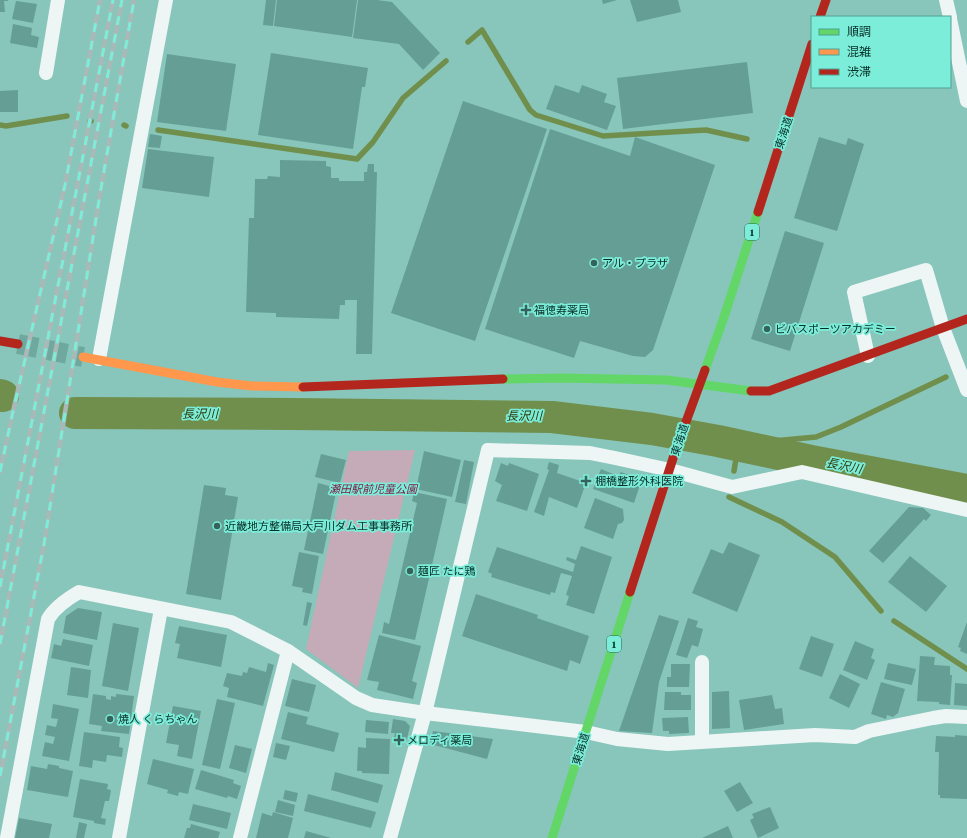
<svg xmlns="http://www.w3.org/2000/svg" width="967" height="838" viewBox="0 0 967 838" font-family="'Source Serif 4','Noto Sans JP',serif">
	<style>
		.green { fill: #c5abb7 }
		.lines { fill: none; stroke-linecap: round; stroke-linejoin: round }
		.stream { stroke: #708f4c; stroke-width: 5.5 }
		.river { stroke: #708f4c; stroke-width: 32 }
		.building { fill: #659e95 }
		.secondary-tunnel { stroke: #6ea89e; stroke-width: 20; stroke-dasharray: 20 10; stroke-linecap: butt }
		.street { stroke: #edf6f5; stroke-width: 14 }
		.fast { stroke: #63d668; stroke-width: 9 }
		.slow { stroke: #ff974d; stroke-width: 9 }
		.jam { stroke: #b3261e; stroke-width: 9 }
		.rail-casing { stroke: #a9b9b7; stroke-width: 4.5 }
		.rail { stroke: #7cedd9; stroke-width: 3; stroke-dasharray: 9; stroke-linecap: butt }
		.poi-dot { fill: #35635b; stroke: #7cedd9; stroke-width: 1.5 }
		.labels { text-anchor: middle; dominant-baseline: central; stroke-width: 3.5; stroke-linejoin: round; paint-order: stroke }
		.shield { fill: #7cedd9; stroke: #2b675d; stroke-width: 1 }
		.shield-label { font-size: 10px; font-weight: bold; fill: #082e28 }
		.street-label { font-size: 11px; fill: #082e28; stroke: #7cedd9 }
		.poi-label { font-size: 11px; fill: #082e28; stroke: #7cedd9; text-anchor: start }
		.park-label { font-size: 11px; font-style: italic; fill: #821c46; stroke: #7cedd9 }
		.water-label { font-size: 12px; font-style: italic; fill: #2f3909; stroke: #7cedd9 }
	</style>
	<rect width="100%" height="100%" fill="#88c6bb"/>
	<path class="green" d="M415,450L358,688L306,649L349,451Z"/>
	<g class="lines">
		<g class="stream">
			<path d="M468,42L482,30L530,110L536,115L603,136L706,130L747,139"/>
			<path d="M90,121H91"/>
			<path d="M0,125L6,126L67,116"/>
			<path d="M124,125L126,126"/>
			<path d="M158,130L357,159L373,142L403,98L446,61"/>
			<path d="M743,447L773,441L816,437L841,427L946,377"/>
			<path d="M734,471L738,446"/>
			<path d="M729,497L782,522L835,557L881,611"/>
			<path d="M894,621L967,669"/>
		</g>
		<g class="river">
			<path d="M0,395L3,396"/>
			<path d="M75,413L294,414L552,417L652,429L718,441L811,461L967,490"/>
		</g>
	</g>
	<g class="building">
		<path d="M0,0H8V1H4L5,12H0Z"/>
		<path d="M266,0H276L273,26L263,25Z"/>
		<path d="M277,0H357L352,37L274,26Z"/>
		<path d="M358,0H377L392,2L440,53L423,70L399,44L353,38Z"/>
		<path d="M602,0H617L603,4Z"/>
		<path d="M630,0H678L681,12L637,22Z"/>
		<path d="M16,1L37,4L33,23L12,19Z"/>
		<path d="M13,24L32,28L31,35L39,37L37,48L10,43Z"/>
		<path d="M271,53L368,68L365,87H362L353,149L258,135Z"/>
		<path d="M167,54L236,64L226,131L157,122Z"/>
		<path d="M747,62L753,113L623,129L617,78Z"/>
		<path d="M555,85L579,93L582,85L607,94L604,102L616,106L607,130L546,109Z"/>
		<path d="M18,90V112H0V91Z"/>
		<path d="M463,101L547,129L475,341L391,313Z"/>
		<path d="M550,129L630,156L635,137L715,165L653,350L645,357L633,356L580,341L574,358L485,329Z"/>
		<path d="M150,134L162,136L160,148L148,147Z"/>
		<path d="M819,137L846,145L848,138L864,144L837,231L794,218Z"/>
		<path d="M148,149L214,157L209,197L142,188Z"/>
		<path d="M280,160L326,161V166L331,167V178H339V181H364V172H367L368,164H374V172H377L372,354H356L357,300H345V305H340L339,319L276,317V313L246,312L249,218H254L255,179H267L268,176L280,177Z"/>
		<path d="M785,231L824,243L790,351L751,339Z"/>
		<path d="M424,451L461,460L452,497L416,489Z"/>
		<path d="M321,454L346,460L340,483L315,477Z"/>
		<path d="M464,460L474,462L466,504L455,502Z"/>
		<path d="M549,462L559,465L557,473L586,483L577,508L549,497L544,516L534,512L549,470L547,469Z"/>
		<path d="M501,463L508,466L509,463L539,474L527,511L496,501L502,485L495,481Z"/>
		<path d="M601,469L618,476L621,472L629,475V478L641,482L634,503L593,489Z"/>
		<path d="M318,483L337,488L323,554L304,550Z"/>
		<path d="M204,485L226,488L225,495L238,497L221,600L186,594Z"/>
		<path d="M414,492L447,499L415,640L382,633L384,622L389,624L417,503L412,501Z"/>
		<path d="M595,498L623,509L624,520L622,523L618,524L613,539L584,528Z"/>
		<path d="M909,507L923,508L931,515L926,521L924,519L883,563L869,551Z"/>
		<path d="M729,542L760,555L737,612L692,593L711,549L723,554Z"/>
		<path d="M581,546L612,557L594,614L566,605L569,596L566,595L572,576L561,573L555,593L551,592L550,595L491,577L492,574L488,572L497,547L573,572L575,564L566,560L567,557L576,560Z"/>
		<path d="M299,552L319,556L312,594L302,592L303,588L292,586Z"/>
		<path d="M910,556L947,586L926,612L888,582Z"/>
		<path d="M476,594L538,615L537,618L589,636L580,664L570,660L567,671L462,636Z"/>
		<path d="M307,602L312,603L307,626L303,625Z"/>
		<path d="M78,608L102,612L97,640L63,633L66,616Z"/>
		<path d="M659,615L679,621L659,682L652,733L619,731Z"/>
		<path d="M688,618L698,621L696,627L703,629L698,647L692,645L687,658L676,655Z"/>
		<path d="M967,622V654L960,651L961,648L958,647Z"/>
		<path d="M113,623L139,628L128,691L102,686Z"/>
		<path d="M179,626L227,635L221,667L177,658L180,644L175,643Z"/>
		<path d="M379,635L421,646L412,681L417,683L413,699L377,690L379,682L367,680Z"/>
		<path d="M811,636L834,644L822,677L799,669Z"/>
		<path d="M63,639L93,645L89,666L51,658L54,644L61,646Z"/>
		<path d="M855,641L874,649L871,658L875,660L867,680L843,670Z"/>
		<path d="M920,656L935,657L934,665L950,666V675H952L950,705L939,704V702L917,701Z"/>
		<path d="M268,663L274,665L263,706L227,697L229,688L223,686L227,673L242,676L243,672L247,673L249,667L266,672Z"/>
		<path d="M888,663L916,669L912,685L884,679Z"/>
		<path d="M671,664H690L689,687H667V677H671Z"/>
		<path d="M71,667L91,670L88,698L67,695Z"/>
		<path d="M840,674L860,684L849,708L829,698Z"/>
		<path d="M292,679L316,685L309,712L285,706Z"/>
		<path d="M881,682L905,689L898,713L893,717L887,715L886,719L871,714Z"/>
		<path d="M955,683L967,684V706L954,705Z"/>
		<path d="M729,691L730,728L712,729V692Z"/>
		<path d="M665,692H681V695H691V710H664Z"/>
		<path d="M93,694L106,696V699L111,700V696L116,697V694L134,696L129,734L101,731L102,726L89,724Z"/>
		<path d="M772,695L775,709L782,708L784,724L744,730L739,700Z"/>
		<path d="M217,699L235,703L220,769L202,765Z"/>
		<path d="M53,704L79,709L69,761L42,756L45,742L53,744L55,737L45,735L47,725L56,727L58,719L51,718Z"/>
		<path d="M173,706L201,711L192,759L177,756L179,745L166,743Z"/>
		<path d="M288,712L308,717L306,724L339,733L334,752L281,739Z"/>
		<path d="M688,717L689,733L669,734V731H663L662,718Z"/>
		<path d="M393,719L405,721L410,726L407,739L394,738L395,733H391Z"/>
		<path d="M366,720L389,722L388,734L365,732Z"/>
		<path d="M433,731L493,739L487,759L430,744Z"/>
		<path d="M84,732L120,737L119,747L123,748L122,757L107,755L106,762L93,760L92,768L79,766Z"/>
		<path d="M955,735L967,736V799L940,798V795H938L939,752H935L936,736L955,737Z"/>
		<path d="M366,738L390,739L389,774L362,773V771H357L358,747L366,748Z"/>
		<path d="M276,743L290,746L286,760L273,757Z"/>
		<path d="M235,745L252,749L246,773L229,768Z"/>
		<path d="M153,759L194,769L188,794L179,792L178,796L167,793L168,790L147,784Z"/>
		<path d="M48,764L59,766V768L73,771L68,797L27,790L31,766L47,769Z"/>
		<path d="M201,770L234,780L233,783L241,786L237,799L228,796L227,798L195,789Z"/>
		<path d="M335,772L383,785L378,803L331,790Z"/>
		<path d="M80,779L108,784L107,789L111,790L109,801H105L101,818L106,819L105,825L94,823V821L73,817Z"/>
		<path d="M740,782L753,803L737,812L724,791Z"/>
		<path d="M285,790L298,793L296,802L283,799Z"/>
		<path d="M308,794L376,812L371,828L304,811Z"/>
		<path d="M278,800L295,805L293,816L275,812Z"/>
		<path d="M193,804L231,813L227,829L189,820Z"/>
		<path d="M770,807L779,828L758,838L750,820L754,818L752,814Z"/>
		<path d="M273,812L293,818L288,838H256L262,813L272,816Z"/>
		<path d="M19,818L52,824L49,838H15Z"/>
		<path d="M79,822L87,824L84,838H76Z"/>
		<path d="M191,824L220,832L218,838H184L187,828H190Z"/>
		<path d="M728,826L733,838H702Z"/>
		<path d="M306,831L331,838H304Z"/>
	</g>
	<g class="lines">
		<path class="secondary-tunnel" d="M18,344L83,357"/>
		<g class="street">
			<path d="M946,0L950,17"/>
			<path d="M950,19L967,101"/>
			<path d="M46,73L58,0"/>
			<path d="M868,356L854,292L926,270L943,328L967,390"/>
			<path d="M99,359L166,0"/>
			<path d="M702,662V741"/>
			<path d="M7,838L48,619C55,607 67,599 79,592L231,622L288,651L356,698L372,705L425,713L586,732L617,739L668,744L815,735L855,737L869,731L933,718L946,716L967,717"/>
			<path d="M119,838L161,609"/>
			<path d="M240,838L288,651"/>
			<path d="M390,838L425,713L488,450L590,453L615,458L670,470L732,487L802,472L967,510"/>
		</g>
		<g class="fast">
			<path d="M705,370L723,320L758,212"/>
			<path d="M503,379L561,378L667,380L751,391"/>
			<path d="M552,838L630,592"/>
		</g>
		<path class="slow" d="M83,357L217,382L252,386L303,387"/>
		<g class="jam">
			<path d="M820,17L826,0"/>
			<path d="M758,212L812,44"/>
			<path d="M0,341L18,344"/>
			<path d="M303,387L503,379"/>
			<path d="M751,391H769L967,319"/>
			<path d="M630,592L676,449L705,370"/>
		</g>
		<defs>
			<g id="rail">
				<path d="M0,472L12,416L65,185L100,0"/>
				<path d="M0,587L113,0"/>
				<path d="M0,644L122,0"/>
				<path d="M0,776L44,544L100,194L134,0"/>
			</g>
		</defs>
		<use href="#rail" class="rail-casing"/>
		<use href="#rail" class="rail"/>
	</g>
	<g class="poi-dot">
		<circle cx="594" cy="263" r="4"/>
		<path d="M524 304h4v4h4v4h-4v4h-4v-4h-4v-4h4z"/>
		<circle cx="767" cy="329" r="4"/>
		<path d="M584 475h4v4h4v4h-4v4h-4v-4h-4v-4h4z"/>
		<circle cx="217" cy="526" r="4"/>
		<circle cx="410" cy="571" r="4"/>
		<circle cx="110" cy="719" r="4"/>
		<path d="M397 734h4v4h4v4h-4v4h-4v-4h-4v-4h4z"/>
	</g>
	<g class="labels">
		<g class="shield">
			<rect x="745" y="224" width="14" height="16" rx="3"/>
			<rect x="607" y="636" width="14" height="16" rx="3"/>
		</g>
		<g class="shield-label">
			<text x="752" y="232">1</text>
			<text x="614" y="644">1</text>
		</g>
		<g class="street-label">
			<text transform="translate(784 133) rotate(-72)">東海道</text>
			<text transform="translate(680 440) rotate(-72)">東海道</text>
			<text transform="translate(581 749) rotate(-73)">東海道</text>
		</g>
		<g class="poi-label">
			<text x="602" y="263">アル・プラザ</text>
			<text x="534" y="310">福徳寿薬局</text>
			<text x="775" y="329">ビバスポーツアカデミー</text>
			<text x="595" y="481">棚橋整形外科医院</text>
			<text x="225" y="526">近畿地方整備局大戸川ダム工事事務所</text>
			<text x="418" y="571">麺匠 たに鶏</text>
			<text x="118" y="719">焼人 くらちゃん</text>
			<text x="407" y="740">メロディ薬局</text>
		</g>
		<g class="park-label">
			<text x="373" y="489">瀬田駅前児童公園</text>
		</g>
		<g class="water-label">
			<text x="200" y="414">長沢川</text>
			<text x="524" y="416">長沢川</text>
			<text transform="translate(844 466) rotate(11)">長沢川</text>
		</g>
	</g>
	<rect x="811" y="16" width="140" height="72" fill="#7cedd9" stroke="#4ea192"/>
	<rect x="819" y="29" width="20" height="6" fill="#63d668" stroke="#4ea192"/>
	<text x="847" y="36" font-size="12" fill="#082e28">順調</text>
	<rect x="819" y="49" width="20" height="6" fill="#ff974d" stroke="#4ea192"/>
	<text x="847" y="56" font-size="12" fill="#082e28">混雑</text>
	<rect x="819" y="69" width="20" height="6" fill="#b3261e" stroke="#4ea192"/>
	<text x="847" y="76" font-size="12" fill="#082e28">渋滞</text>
</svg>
